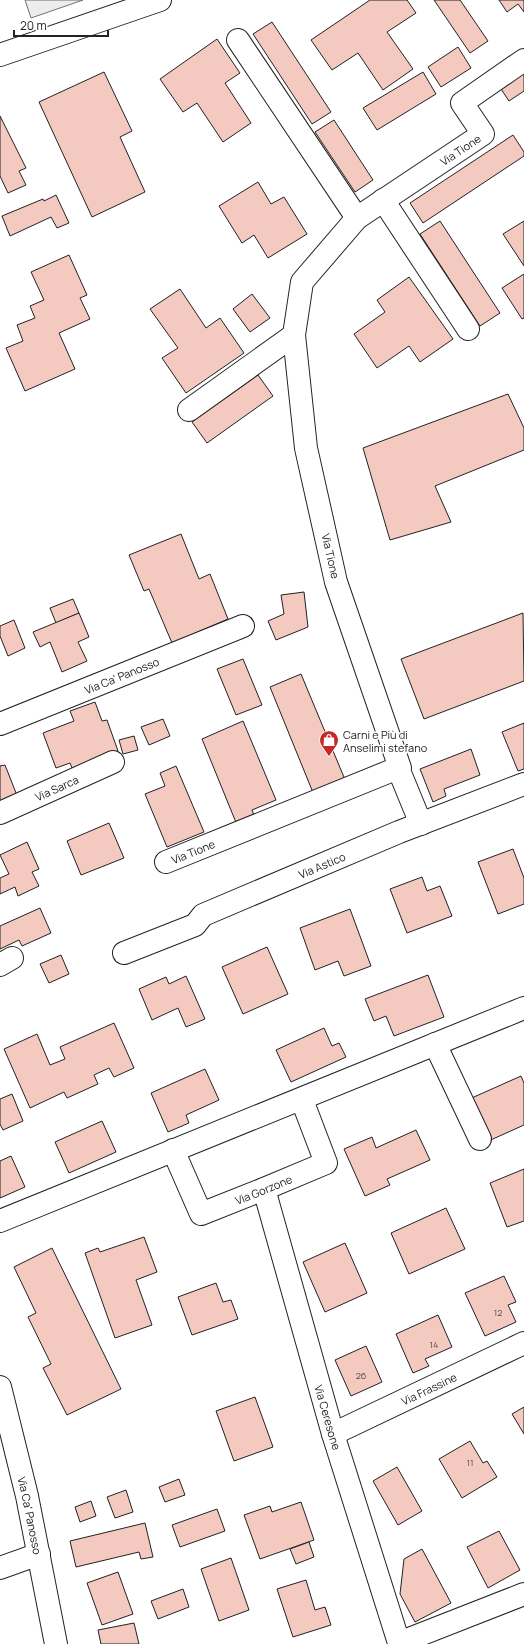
<svg xmlns="http://www.w3.org/2000/svg" width="524" height="1644" viewBox="0 0 524 1644" font-family="Manrope,sans-serif">
	<style>
		.parking { fill: #ededed; stroke: #6f6f6f }
		.building { fill: #f3c9c0; stroke: #222 }
		.lines { fill: none; stroke-linecap: round; stroke-linejoin: round }
		.minor-casing { stroke: #222; stroke-width: 24 }
		.tertiary-casing { stroke: #222; stroke-width: 24 }
		.minor { stroke: #fff; stroke-width: 22 }
		.tertiary { stroke: #fff; stroke-width: 22 }
		.labels { text-anchor: middle; dominant-baseline: central; stroke-width: 3; stroke-linejoin: round; paint-order: stroke }
		.number-label { font-size: 9px; fill: #564c4a }
		.street-label { font-size: 11px; fill: #222; stroke: #fff }
		.poi-label { font-size: 11px; fill: #222; stroke: #fff; text-anchor: start }
	</style>
	<rect width="100%" height="100%" fill="#fff"/>
	<path class="parking" d="M25,0H83L31,18Z"/>
	<g class="building">
		<path d="M370,0H407L416,13L387,32L413,69L383,90L358,53L332,70L311,40Z"/>
		<path d="M434,0H460L488,41L470,53Z"/>
		<path d="M499,0H524V12L518,4L507,12Z"/>
		<path d="M272,22L331,112L312,124L253,34Z"/>
		<path d="M217,39L240,73L225,83L251,123L223,142L197,103L183,112L160,79Z"/>
		<path d="M458,47L471,68L441,87L428,67Z"/>
		<path d="M524,66V91L509,101L497,83Z"/>
		<path d="M104,72L132,131L120,137L145,192L92,217L39,102Z"/>
		<path d="M423,72L436,94L377,130L363,108Z"/>
		<path d="M0,116L26,168L19,171L26,185L8,193L0,176Z"/>
		<path d="M334,120L373,180L355,192L315,132Z"/>
		<path d="M513,135L524,152V156L423,223L410,203Z"/>
		<path d="M258,182L271,204L284,197L307,234L268,258L254,235L242,243L219,206Z"/>
		<path d="M56,195L69,223L57,228L51,217L10,236L2,216L43,199L44,201Z"/>
		<path d="M440,221L500,313L480,326L420,234Z"/>
		<path d="M524,221V266L503,234Z"/>
		<path d="M69,255L87,295L80,298L90,319L59,333L75,369L25,391L6,348L23,341L17,325L35,318L30,306L44,300L31,272Z"/>
		<path d="M524,274V318L522,319L502,288Z"/>
		<path d="M409,277L453,339L420,362L409,346L377,368L354,334L385,312L377,300Z"/>
		<path d="M180,289L206,328L220,318L244,353L186,393L162,358L178,348L150,309Z"/>
		<path d="M252,294L270,318L250,332L233,309Z"/>
		<path d="M258,375L273,396L207,443L192,422Z"/>
		<path d="M508,394L524,428V450L435,486L451,522L390,540L363,448Z"/>
		<path d="M181,534L199,579L210,574L228,619L172,643L149,589L144,591L129,555Z"/>
		<path d="M304,592L308,627L276,640L268,621L284,614L281,595Z"/>
		<path d="M73,599L79,613L56,623L50,608Z"/>
		<path d="M79,613L89,637L78,642L87,661L62,672L50,642L40,647L33,632Z"/>
		<path d="M523,613L524,681L424,719L401,659Z"/>
		<path d="M14,620L25,648L8,656L0,636V626Z"/>
		<path d="M243,659L262,705L236,715L217,669Z"/>
		<path d="M301,674L346,782L314,795L270,687Z"/>
		<path d="M95,702L102,721L107,720L118,751L72,768L70,763L56,768L43,733L74,721L70,711Z"/>
		<path d="M163,719L170,736L149,745L141,727Z"/>
		<path d="M243,721L276,800L252,810L255,818L237,825L202,739Z"/>
		<path d="M524,723V769L518,771L502,732Z"/>
		<path d="M134,736L138,750L123,754L119,740Z"/>
		<path d="M471,749L480,775L444,789L446,796L433,802L420,769Z"/>
		<path d="M5,765L20,803L0,811V766Z"/>
		<path d="M176,766L204,832L167,847L145,794L165,786L160,773Z"/>
		<path d="M109,823L124,858L81,875L67,841Z"/>
		<path d="M27,842L39,869L32,872L39,886L18,896L15,887L0,894V878L9,874L0,855Z"/>
		<path d="M513,849L524,878V904L498,914L478,862Z"/>
		<path d="M422,877L427,891L440,886L452,916L407,933L390,889Z"/>
		<path d="M40,908L51,933L22,946L19,940L0,949V926Z"/>
		<path d="M350,909L371,966L344,976L338,961L315,970L300,928Z"/>
		<path d="M267,947L288,994L243,1014L222,967Z"/>
		<path d="M61,955L69,974L49,983L40,964Z"/>
		<path d="M428,975L444,1017L394,1036L386,1016L374,1021L365,999Z"/>
		<path d="M186,976L205,1019L186,1027L178,1008L152,1020L139,989L166,977L169,984Z"/>
		<path d="M114,1023L134,1068L114,1077L109,1068L94,1075L98,1084L67,1098L64,1092L30,1108L4,1049L37,1034L50,1065L65,1059L60,1047Z"/>
		<path d="M324,1028L332,1046L339,1043L346,1057L291,1082L276,1050Z"/>
		<path d="M205,1069L219,1100L186,1115L189,1123L168,1132L151,1093Z"/>
		<path d="M521,1076L524,1083V1125L484,1143L465,1101Z"/>
		<path d="M12,1094L23,1121L3,1130L0,1124V1099Z"/>
		<path d="M102,1121L116,1152L69,1173L55,1142Z"/>
		<path d="M416,1130L430,1160L387,1179L390,1185L365,1196L344,1149L372,1137L376,1148Z"/>
		<path d="M11,1156L25,1187L0,1198V1161Z"/>
		<path d="M524,1169V1221L507,1227L490,1183Z"/>
		<path d="M446,1208L465,1249L409,1274L391,1233Z"/>
		<path d="M144,1237L157,1272L136,1280L152,1325L115,1338L85,1253L98,1248L100,1252Z"/>
		<path d="M345,1243L367,1293L325,1312L303,1262Z"/>
		<path d="M52,1248L121,1389L67,1415L43,1368L51,1364L28,1317L36,1313L14,1267Z"/>
		<path d="M504,1276L516,1302L508,1305L516,1322L485,1336L465,1293Z"/>
		<path d="M216,1283L223,1302L231,1300L238,1319L192,1335L178,1297Z"/>
		<path d="M438,1315L452,1347L425,1359L429,1366L413,1373L396,1334Z"/>
		<path d="M366,1346L382,1382L351,1396L335,1360Z"/>
		<path d="M255,1397L273,1447L234,1461L216,1411Z"/>
		<path d="M524,1407V1434L512,1414Z"/>
		<path d="M470,1441L483,1463L487,1461L497,1477L462,1498L439,1459Z"/>
		<path d="M397,1467L422,1511L398,1525L373,1481Z"/>
		<path d="M179,1479L185,1495L165,1502L159,1487Z"/>
		<path d="M126,1490L133,1512L115,1518L107,1497Z"/>
		<path d="M91,1501L96,1516L80,1522L75,1507Z"/>
		<path d="M301,1502L314,1540L260,1559L244,1515L270,1506L272,1512Z"/>
		<path d="M217,1509L225,1531L180,1547L172,1525Z"/>
		<path d="M145,1523L153,1557L141,1559L139,1552L76,1567L70,1541Z"/>
		<path d="M499,1531L520,1570L488,1588L467,1547Z"/>
		<path d="M309,1542L314,1557L296,1564L290,1549Z"/>
		<path d="M422,1549L451,1603L415,1622L400,1594L404,1559Z"/>
		<path d="M231,1558L249,1610L219,1621L201,1569Z"/>
		<path d="M118,1572L133,1614L102,1625L87,1583Z"/>
		<path d="M306,1580L315,1610L325,1607L331,1625L293,1637L277,1589Z"/>
		<path d="M183,1589L189,1607L158,1619L151,1601Z"/>
		<path d="M134,1623L139,1644H101L98,1630Z"/>
	</g>
	<g class="lines">
		<defs>
			<g id="minor">
				<path d="M238,40L357,218"/>
				<path d="M0,55L160,0"/>
				<path d="M383,200L468,329"/>
				<path d="M189,410L294,335"/>
				<path id="s1" d="M0,724L243,626"/>
				<path id="s2" d="M0,813L113,762"/>
				<path id="s3" d="M421,824L398,768H400L336,582L306,448L294,335L302,282L357,218L483,134L462,103L524,60"/>
				<path id="s4" d="M166,862L398,768"/>
				<path id="s5" d="M124,953L195,925L203,915L399,832L524,784"/>
				<path d="M0,965L12,958"/>
				<path d="M435,1044L480,1139"/>
				<path id="s6" d="M173,1150L201,1214L264,1189L326,1163L302,1100"/>
				<path id="s7" d="M264,1189L333,1434L399,1643L524,1594"/>
				<path d="M0,1221L524,1008"/>
				<path id="s8" d="M333,1434L524,1343"/>
				<path d="M0,1568L39,1554"/>
			</g>
			<g id="tertiary">
				<path id="s9" d="M0,1387L27,1496L56,1644"/>
			</g>
		</defs>
		<use href="#minor" class="minor-casing"/>
		<use href="#tertiary" class="tertiary-casing"/>
		<use href="#minor" class="minor"/>
		<use href="#tertiary" class="tertiary"/>
	</g>
	<defs>
		<symbol id="shop-pin" viewBox="-11 -11 22 30"><path d="M0 17L-7.5 6A9.5 9.5 0 1 1 7.5 6Z" fill="#c62828" stroke="#fff"/><path d="M-5-2.5h2.3a2.7 3.5 0 0 1 5.4 0H5L5.5 6h-11ZM-1.5-2.5h3a1.5 2.3 0 0 0-3 0Z" fill="#fff"/></symbol>
	</defs>
	<g fill-rule="evenodd">
		<use href="#shop-pin" x="318" y="729" width="22" height="30"/>
	</g>
	<g class="labels">
		<g class="number-label">
			<text x="498" y="1312">12</text>
			<text x="434" y="1344">14</text>
			<text x="361" y="1375">26</text>
			<text x="470" y="1462">11</text>
		</g>
		<g class="street-label">
			<text stroke="none"><textPath href="#s3" startOffset="772">Via Tione</textPath></text>
			<text transform="translate(331 556) rotate(77)">Via Tione</text>
			<text stroke="none"><textPath href="#s1" startOffset="131">Via Ca' Panosso</textPath></text>
			<text stroke="none"><textPath href="#s2" startOffset="62">Via Sarca</textPath></text>
			<text stroke="none"><textPath href="#s4" startOffset="29">Via Tione</textPath></text>
			<text stroke="none"><textPath href="#s5" startOffset="218">Via Astico</textPath></text>
			<text stroke="none"><textPath href="#s6" startOffset="137">Via Gorzone</textPath></text>
			<text stroke="none"><textPath href="#s8" startOffset="106">Via Frassine</textPath></text>
			<text stroke="none"><textPath href="#s7" startOffset="237">Via Ceresone</textPath></text>
			<text stroke="none"><textPath href="#s9" startOffset="132">Via Ca' Panosso</textPath></text>
		</g>
		<g class="poi-label">
			<text x="343" y="734">Carni e Più di<tspan x="343" dy="13">Anselimi stefano</tspan></text>
		</g>
	</g>
	<path d="M14 30v6h94v-6" fill="none" stroke="#222222" stroke-width="2"/>
	<text x="20" y="30" font-size="12" fill="#222222" stroke="#ffffff" stroke-width="3" paint-order="stroke">20 m</text>
</svg>
